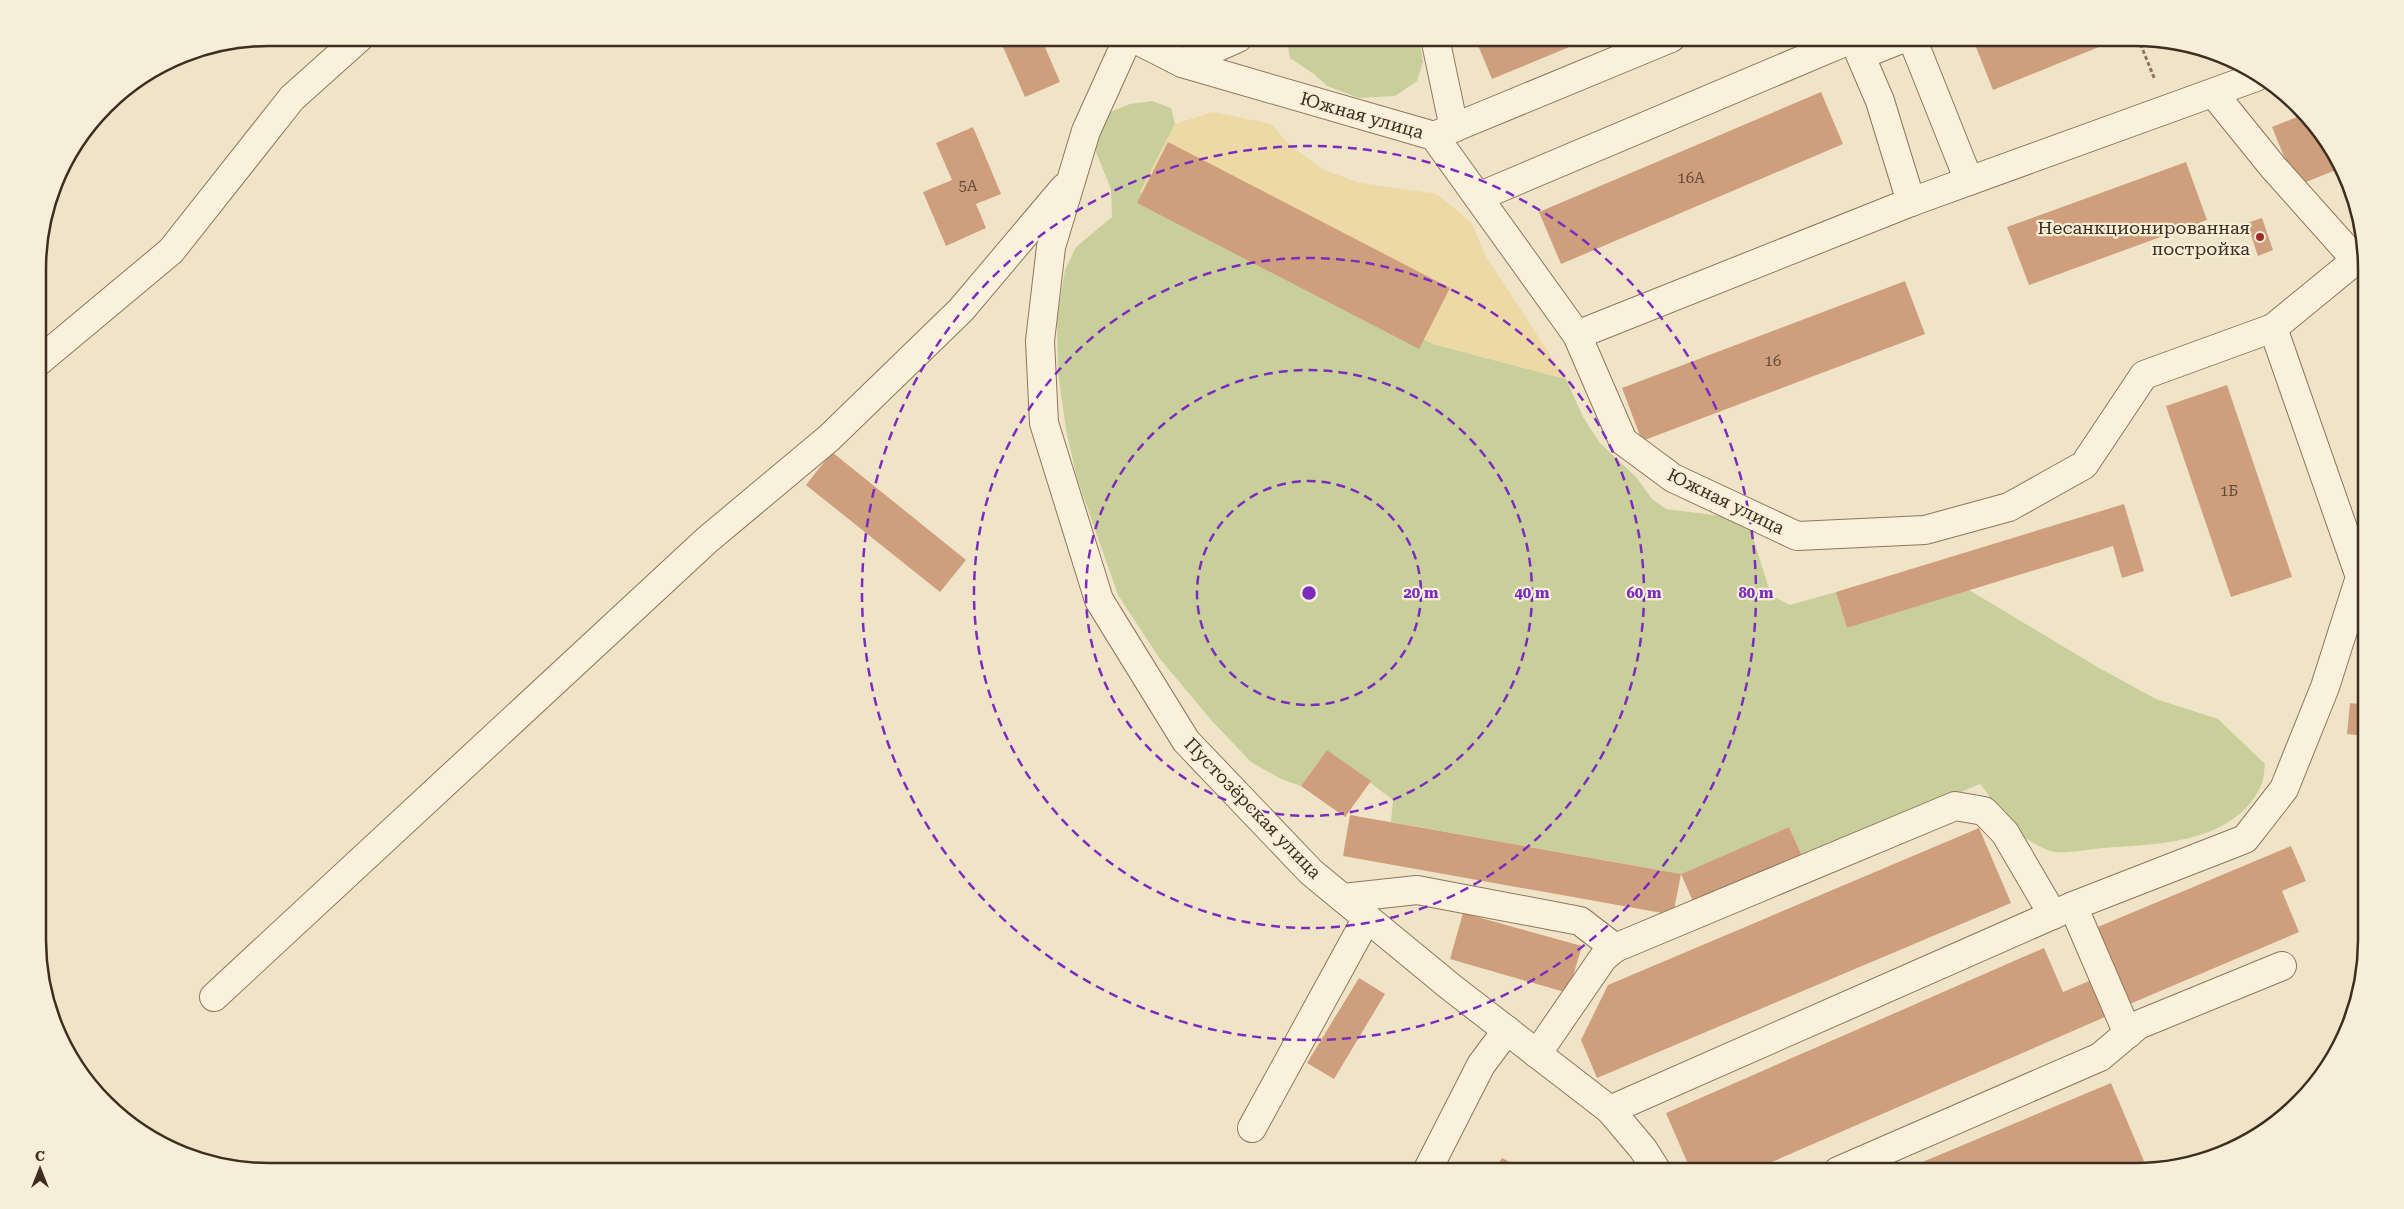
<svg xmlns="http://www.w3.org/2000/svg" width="2404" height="1209" viewBox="0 0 2404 1209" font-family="'Roboto Serif',serif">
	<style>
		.green { fill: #c9cf9b }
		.sand { fill: #ecd9a5 }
		.building { fill: #cf9f7d }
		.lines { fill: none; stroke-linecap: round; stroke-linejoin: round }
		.minor-casing { stroke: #8d765c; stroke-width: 30 }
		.path { stroke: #8d765c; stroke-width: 3; stroke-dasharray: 4 2.5; stroke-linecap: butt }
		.minor { stroke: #faf1dc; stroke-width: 28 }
		.ring { fill: none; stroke: #7b2cbf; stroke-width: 2.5; stroke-dasharray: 9 6 }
		.poi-dot { fill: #9e2a2b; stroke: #f7eed8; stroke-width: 2 }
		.labels { text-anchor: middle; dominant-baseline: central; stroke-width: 4.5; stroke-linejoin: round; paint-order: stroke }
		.number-label { font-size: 15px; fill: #624a37 }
		.street-label { font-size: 18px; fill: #3d2e20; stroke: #f7eed8 }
		.poi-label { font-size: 18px; fill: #3d2e20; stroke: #f7eed8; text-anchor: end }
		.rim { fill: none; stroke: #3d2e20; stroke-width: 2.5 }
		.centre { fill: #7b2cbf; stroke: #f7eed8; stroke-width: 2.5 }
		.ring-label { font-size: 15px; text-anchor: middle; font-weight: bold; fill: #7b2cbf; stroke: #f7eed8; stroke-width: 4.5; stroke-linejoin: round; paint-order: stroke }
	</style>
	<rect width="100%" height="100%" fill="#f0e4c8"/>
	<g class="green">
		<path d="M1289,38H1419L1423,62L1417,81L1395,96L1359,98L1327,86L1314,74L1290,58L1287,40Z"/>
		<path d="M1152,101L1171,108L1175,124L1140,192L1433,344L1566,379L1583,417L1600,443L1637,478L1652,499L1666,509L1722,516L1751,531L1771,595L1790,605L1836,592L1847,628L1969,590L2099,668L2156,699L2218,719L2265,764C2264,771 2264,780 2261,786C2233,844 2158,844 2103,848C2090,849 2060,855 2050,851C2034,845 2014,832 2004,818C1995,807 1990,795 1980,784L1803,858L1789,827L1681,874L1391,822L1393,800L1327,750L1301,786L1281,779L1251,762L1212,721L1160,659L1118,595L1077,478L1066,430L1058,372L1057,318L1065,270L1076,247L1112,217L1111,189L1094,147L1108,113L1130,104Z"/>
	</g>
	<path class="sand" d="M1213,112L1271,124L1290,145L1324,170L1360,183L1437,194L1472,223L1485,255L1566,379L1433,344L1140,192L1175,124Z"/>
	<g class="building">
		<path d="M999,38H1041L1060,82L1025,97Z"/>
		<path d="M1475,38H1591L1492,79Z"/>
		<path d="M1999,38H2121L1993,90L1976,47Z"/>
		<path d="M1821,92L1843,144L1561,264L1539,212Z"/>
		<path d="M2302,115L2319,129L2341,168L2296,186L2272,127Z"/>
		<path d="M973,127L1001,194L976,204L986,228L946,246L923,192L952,180L936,143Z"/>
		<path d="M1168,142L1450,288L1419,349L1137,203Z"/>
		<path d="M2186,162L2207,220L2029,285L2007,227Z"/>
		<path d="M2262,218L2273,250L2258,256L2247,223Z"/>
		<path d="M1905,281L1925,334L1642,441L1622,388Z"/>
		<path d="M2227,385L2292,577L2231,597L2166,406Z"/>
		<path d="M832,452L966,560L940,592L806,485Z"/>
		<path d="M2124,504L2144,571L2122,578L2113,546L1847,628L1836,592Z"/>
		<path d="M2350,703L2366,705V736L2347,734Z"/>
		<path d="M1327,750L1371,781L1345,817L1301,786Z"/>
		<path d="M1350,815L1681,874L1789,827L1803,858L1695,906L1681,874L1673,915L1343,856Z"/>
		<path d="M1979,828L2011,903L1597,1078L1581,1040L1608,985Z"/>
		<path d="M2291,846L2306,881L2282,891L2299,932L2125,1006L2093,929Z"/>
		<path d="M1463,913L1582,946L1568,993L1450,959Z"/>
		<path d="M2044,948L2063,992L2089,981L2105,1017L1751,1171H1691L1666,1113Z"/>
		<path d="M1359,978L1385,994L1334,1079L1307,1063Z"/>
		<path d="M2111,1083L2144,1161L2120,1171H1901Z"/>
		<path d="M1502,1158L1527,1171H1494Z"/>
	</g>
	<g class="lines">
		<defs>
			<g id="minor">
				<path d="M1128,38L1086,131L1051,247L1040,341L1044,423L1099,600L1186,741L1311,872L1452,988L1610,1110L1643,1149L1657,1171"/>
				<path d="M1133,38L1182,63L1434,136L1577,335L1623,441L1673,478L1797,536L1925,530L2009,507L2084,465L2144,375L2273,328L2356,260L2365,256"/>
				<path d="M1435,38L1454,128"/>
				<path d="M1853,38L1880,101L1911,202"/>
				<path d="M1912,38L1969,181"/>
				<path d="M1861,55L1904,38"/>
				<path d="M1182,63L1238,38"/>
				<path d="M2214,94L2273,167L2356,260"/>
				<path d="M1434,136L1671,38"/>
				<path d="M1478,197L1854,38"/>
				<path d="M1577,335L1911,202L2256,77"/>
				<path d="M38,362L171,251L292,98L359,38"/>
				<path d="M1343,898L1417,890L1580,921L1615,948"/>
				<path d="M2073,906L2245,839L2284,789L2325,687L2360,577L2273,328"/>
				<path d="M214,997L707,540L829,438L961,310L1064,188"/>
				<path d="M1537,1054L1603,958L1615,948L1955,806L1984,811L2005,833L2053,915"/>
				<path d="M1610,1110L2073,906L2128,1034"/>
				<path d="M1252,1128L1367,918"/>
				<path d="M1427,1171L1481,1065L1507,1030"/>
				<path d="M1838,1171L2100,1057L2138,1025L2282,966"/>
			</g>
		</defs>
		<use href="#minor" class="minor-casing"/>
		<path class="path" d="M2138,38L2155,80"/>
		<use href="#minor" class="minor"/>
	</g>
	<g class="ring">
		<circle cx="1309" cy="593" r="112"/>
		<circle cx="1309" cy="593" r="223"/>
		<circle cx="1309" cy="593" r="335"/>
		<circle cx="1309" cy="593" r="447"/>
	</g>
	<circle class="poi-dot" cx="2260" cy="237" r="5"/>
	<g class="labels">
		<g class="number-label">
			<text x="1691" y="178">16А</text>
			<text x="968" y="186">5А</text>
			<text x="1773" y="361">16</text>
			<text x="2229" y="491">1Б</text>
		</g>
		<g class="street-label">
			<text transform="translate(1362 115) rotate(16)">Южная улица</text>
			<text transform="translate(1726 501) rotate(26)">Южная улица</text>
			<text transform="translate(1253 808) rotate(46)">Пустозёрская улица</text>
		</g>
		<g class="poi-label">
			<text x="2250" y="227">Несанкционированная<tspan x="2250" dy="21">постройка</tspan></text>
		</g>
	</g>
	<path d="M0 0H2404V1209H0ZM269 46H2135A223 223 0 0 1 2358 269V940A223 223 0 0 1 2135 1163H269A223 223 0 0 1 46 940V269A223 223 0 0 1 269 46Z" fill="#f7eed8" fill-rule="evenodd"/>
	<path class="rim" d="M269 46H2135A223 223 0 0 1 2358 269V940A223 223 0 0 1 2135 1163H269A223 223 0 0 1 46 940V269A223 223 0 0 1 269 46Z"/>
	<circle cx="1309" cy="593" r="8" class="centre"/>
	<g class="ring-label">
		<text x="1421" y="598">20 m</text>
		<text x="1532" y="598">40 m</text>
		<text x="1644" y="598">60 m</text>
		<text x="1756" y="598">80 m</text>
	</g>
	<g transform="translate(40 1169)" stroke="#f7eed8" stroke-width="4" paint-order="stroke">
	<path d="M0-4L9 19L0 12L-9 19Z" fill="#3d2e20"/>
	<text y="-8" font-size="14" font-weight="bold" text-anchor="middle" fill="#3d2e20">С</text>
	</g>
</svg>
